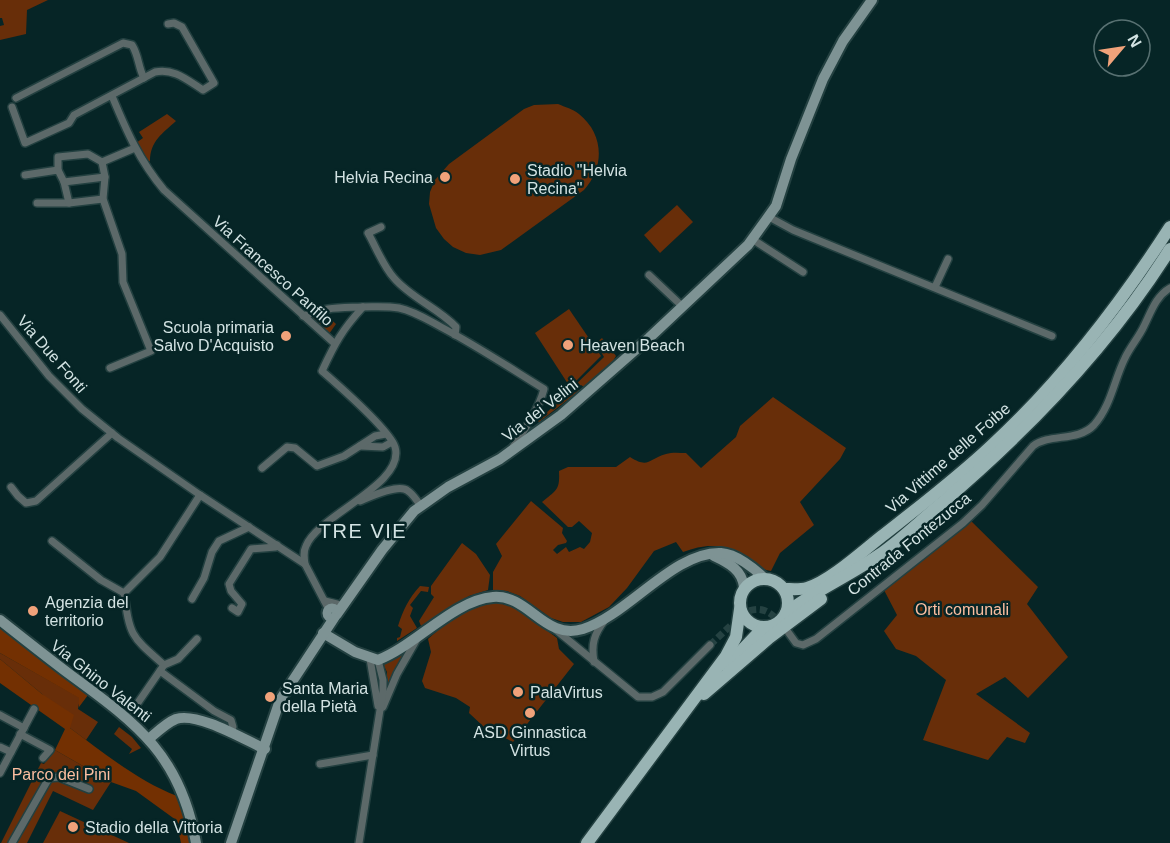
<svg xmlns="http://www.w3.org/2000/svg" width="1170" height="843" viewBox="0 0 1170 843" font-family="Arial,sans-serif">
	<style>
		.green { fill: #682e09 }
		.forest { fill: #733002 }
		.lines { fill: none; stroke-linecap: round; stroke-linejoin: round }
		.street-tunnel { stroke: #254242; stroke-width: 7; stroke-dasharray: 7 3.5; stroke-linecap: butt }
		.street-casing { stroke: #234040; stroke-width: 10 }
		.secondary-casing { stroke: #234040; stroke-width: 14 }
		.primary-casing { stroke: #234040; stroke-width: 15 }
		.street { stroke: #5c6969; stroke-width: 7 }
		.secondary { stroke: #7e9394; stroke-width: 10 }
		.primary { stroke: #99b4b4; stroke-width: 12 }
		.poi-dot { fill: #f0a27a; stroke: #062526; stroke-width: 2 }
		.labels { text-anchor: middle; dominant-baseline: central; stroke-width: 5; stroke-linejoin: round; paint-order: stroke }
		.poi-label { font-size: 16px; fill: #d3e3e3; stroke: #062526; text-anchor: start }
		.street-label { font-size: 16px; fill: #d3e3e3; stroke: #062526 }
		.park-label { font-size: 16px; fill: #fcbea0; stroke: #062526 }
		.quarter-label { font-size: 20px; letter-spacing: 1.5px; fill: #d3e3e3; stroke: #062526 }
	</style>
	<rect width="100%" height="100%" fill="#062526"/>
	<g class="green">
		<path d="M0,0H48L27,10L26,34L0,40V26L4,25L2,18H0Z"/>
		<path d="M558,104C565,107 573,109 579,114C604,134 605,167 584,190L501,250L480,255L466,253L453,247L444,239L436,228L429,204L430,192L435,180L449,164L524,109L534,105Z"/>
		<path d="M167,114L176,121C163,133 150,141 150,161L148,162L136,143L143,138L139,132Z"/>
		<path d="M677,205L693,222L660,253L644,235Z"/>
		<path d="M569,309L601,356L570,387L535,333Z"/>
		<path d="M324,313L336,324L329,334L308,318L311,314Z"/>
		<path d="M602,338L616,356L613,361L584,387L581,385L578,387L579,391L539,422L538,421L604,357L596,343Z"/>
		<path d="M773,397L846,448L840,459L800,502L814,525L780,553L771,571C761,569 754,565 746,559C722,543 708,543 683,552L676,542L654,551L627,588L609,607L581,622H563L551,618L520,596L507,591L493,590V572L502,556L496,544L531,501L563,528L562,533L567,541L566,543L558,545L553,550L557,554L566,547L569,552L580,547L584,549L590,542L592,533L579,521L572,527H568L542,502C556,490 560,491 559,471L568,467H616L630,457C649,469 648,459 666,454C672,452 680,453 686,453L701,468L736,437L740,426Z"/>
		<path d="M970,520L1038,587L1027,604L1068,657L1028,698L1005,677L976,694L1030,733L1025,743L1007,737L988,760L923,740L946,680L916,656L896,649L884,631L897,615L884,590Z"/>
		<path d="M462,543L476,554L490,575L488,590L469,596L421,626L419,621L434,597L431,594V586Z"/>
		<path d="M420,586L429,587L428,592L421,591L410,605L413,608L410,616L417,628L397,641V638L400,637L402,629L398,626C403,610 409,598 420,586Z"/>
		<path d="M495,602L517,608L557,638L559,649L574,664L513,742L484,727L469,713L470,707L456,698L425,688L422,681L431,652L428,639C447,622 469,605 495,602Z"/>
		<path d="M408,650L386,688L387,672L383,664Z"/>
		<path d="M0,653L80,698L78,709L98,722L86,740L70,728L42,694L0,659Z"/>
		<path d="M119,727L132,737L141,748L129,754L132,749L114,734Z"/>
		<path d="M55,750L111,782L93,810L53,791L27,843H1L41,763L44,764Z"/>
		<path d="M60,811L129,843H43Z"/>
	</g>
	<g class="forest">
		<path d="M0,625L88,695L79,707V698L0,653Z"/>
		<path d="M0,659L42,694L74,715L70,728C104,753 138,781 177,796L194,843H181L176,820L136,791L111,782L55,750L65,729L0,683Z"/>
	</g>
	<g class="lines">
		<path class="street-tunnel" d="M710,645L744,613C762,604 773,613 784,628"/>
		<defs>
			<g id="street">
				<path d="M112,96C127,132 139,160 164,190L334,343"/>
				<path d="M16,98L123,43L132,45C139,56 138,67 144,78"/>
				<path d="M12,107L25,143L69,123L74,115L155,72C174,68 187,80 203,90L214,83L182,27L174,23L168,24"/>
				<path d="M58,170V157L88,154L102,162"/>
				<path d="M25,175L58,170L64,182"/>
				<path d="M37,203H69L103,199"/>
				<path d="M69,203L64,182L105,177"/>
				<path d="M769,217L793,230L1052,336"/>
				<path d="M381,227L368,233C376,247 383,266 394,278C411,298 438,308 456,327L455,335"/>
				<path d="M752,239L803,272"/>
				<path d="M649,275L683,307"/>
				<path d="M935,287L948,259"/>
				<path d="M0,315L49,376L82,409L118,438L200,495L305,564L329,610"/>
				<path d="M303,316C325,307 339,308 362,307C375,307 386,306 399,308C414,311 428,320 441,327C477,346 510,368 544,389C538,411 525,429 513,447"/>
				<path d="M110,368L151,351L123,282L122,254L103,199L105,177L102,162L135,148"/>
				<path d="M360,446L383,447L392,442"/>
				<path d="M262,468L287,447L295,448L317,466L344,456L375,436L386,434"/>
				<path d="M11,487L18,496L26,503L36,501L112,433"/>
				<path d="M360,501C370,497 399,483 408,491C413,494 417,501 421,506"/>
				<path d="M52,541L101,580L124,593"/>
				<path d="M305,564C304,558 303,552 306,546C318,515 406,484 395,447C389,429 338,385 322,371C335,343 342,330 363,307"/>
				<path d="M192,599L204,578L212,552L219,541L249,527"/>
				<path d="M325,601L337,604"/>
				<path d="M232,608L238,612L242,604L231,591L229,584L251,549L276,547L277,545"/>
				<path d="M556,630L638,697H652L663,692L710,645"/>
				<path d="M788,632L796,643L803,645L816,639L963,523L982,505L1033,446C1050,433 1078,442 1094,425C1111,406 1114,380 1125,358C1130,347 1139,337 1144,326C1151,312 1156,296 1170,288"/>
				<path d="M370,659L378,706"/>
				<path d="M594,662C591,644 594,634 605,620"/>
				<path d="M164,665C131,636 130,637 124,593L160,557L200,495"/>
				<path d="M160,671L214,711L231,720L233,727L230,733"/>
				<path d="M135,707L164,665L178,659L197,639"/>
				<path d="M383,707L397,674L417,639"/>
				<path d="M0,715L24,728"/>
				<path d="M20,734L50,750L43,758"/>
				<path d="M0,747L11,752"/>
				<path d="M320,764L373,755"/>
				<path d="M0,773L34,709"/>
				<path d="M12,843L49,778L59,777L89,789"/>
				<path d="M359,843L383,691V680L378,660"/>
			</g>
			<g id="secondary">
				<path d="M714,556C729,563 742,570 744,587"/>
				<circle cx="332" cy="613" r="4.5"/>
				<path d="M337,614L382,550L414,511L448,487L500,459L561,415L649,338L748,245L776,206L791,159L823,79L843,41L872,0"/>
				<path d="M0,620C24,639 48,658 72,676C139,725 181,757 196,843"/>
				<path d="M323,633L355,652L378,660C415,646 454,600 493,597C529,594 544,641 583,629C628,615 674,551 721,553C736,554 754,568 764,578"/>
				<path d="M149,739C157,732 166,723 176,719C198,712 243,739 265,749"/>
				<path d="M231,843L280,700L334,618"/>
			</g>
			<g id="primary">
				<circle cx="764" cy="603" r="24"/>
				<path d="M784,589C791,589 800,590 807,588C829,582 863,551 882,536C919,507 957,478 991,446C1061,382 1119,306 1170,227"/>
				<path d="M786,613C814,591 849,576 879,555C901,540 921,520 942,503C1029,429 1109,346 1170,249"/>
				<path d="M727,666L764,627"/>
				<path d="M704,694L769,638L821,599"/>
				<path d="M587,843L726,656L736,637L740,609"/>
			</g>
		</defs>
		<use href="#street" class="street-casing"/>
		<use href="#secondary" class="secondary-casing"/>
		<use href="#primary" class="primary-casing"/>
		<use href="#street" class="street"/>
		<use href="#secondary" class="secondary"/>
		<use href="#primary" class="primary"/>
	</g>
	<g class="poi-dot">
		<circle cx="445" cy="177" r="6"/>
		<circle cx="515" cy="179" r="6"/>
		<circle cx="286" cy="336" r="6"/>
		<circle cx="568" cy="345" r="6"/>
		<circle cx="33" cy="611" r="6"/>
		<circle cx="518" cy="692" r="6"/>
		<circle cx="270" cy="697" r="6"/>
		<circle cx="530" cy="713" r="6"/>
		<circle cx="73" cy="827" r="6"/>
	</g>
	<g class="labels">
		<g class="poi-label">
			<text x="527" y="170">Stadio "Helvia<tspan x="527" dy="18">Recina"</tspan></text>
			<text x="433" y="177" text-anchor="end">Helvia Recina</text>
			<text x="274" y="327" text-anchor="end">Scuola primaria<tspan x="274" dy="18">Salvo D'Acquisto</tspan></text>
			<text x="580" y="345">Heaven Beach</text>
			<text x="45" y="602">Agenzia del<tspan x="45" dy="18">territorio</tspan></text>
			<text x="282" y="688">Santa Maria<tspan x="282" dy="18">della Pietà</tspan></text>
			<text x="530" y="692">PalaVirtus</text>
			<text x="530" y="732" text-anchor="middle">ASD Ginnastica<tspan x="530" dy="18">Virtus</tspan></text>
			<text x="85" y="827">Stadio della Vittoria</text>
		</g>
		<g class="street-label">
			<text transform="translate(273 271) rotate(42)">Via Francesco Panfilo</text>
			<text transform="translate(52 354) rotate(49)">Via Due Fonti</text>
			<text transform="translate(540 410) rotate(-38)">Via dei Velini</text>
			<text transform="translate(948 458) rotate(-41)">Via Vittime delle Foibe</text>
			<text transform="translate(909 544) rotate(-39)">Contrada Fontezucca</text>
			<text transform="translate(101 681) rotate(38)">Via Ghino Valenti</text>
		</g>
		<g class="park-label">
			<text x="962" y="609">Orti comunali</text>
			<text x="61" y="774">Parco dei Pini</text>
		</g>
		<g class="quarter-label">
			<text x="363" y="531">TRE VIE</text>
		</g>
	</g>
	<g transform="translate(1122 48) rotate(61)"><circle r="28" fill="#062526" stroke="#587172" stroke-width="1.5"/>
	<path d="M0-4.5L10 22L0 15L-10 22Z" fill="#f0a27a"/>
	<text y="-9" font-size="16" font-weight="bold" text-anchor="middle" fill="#d3e3e3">N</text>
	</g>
</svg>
